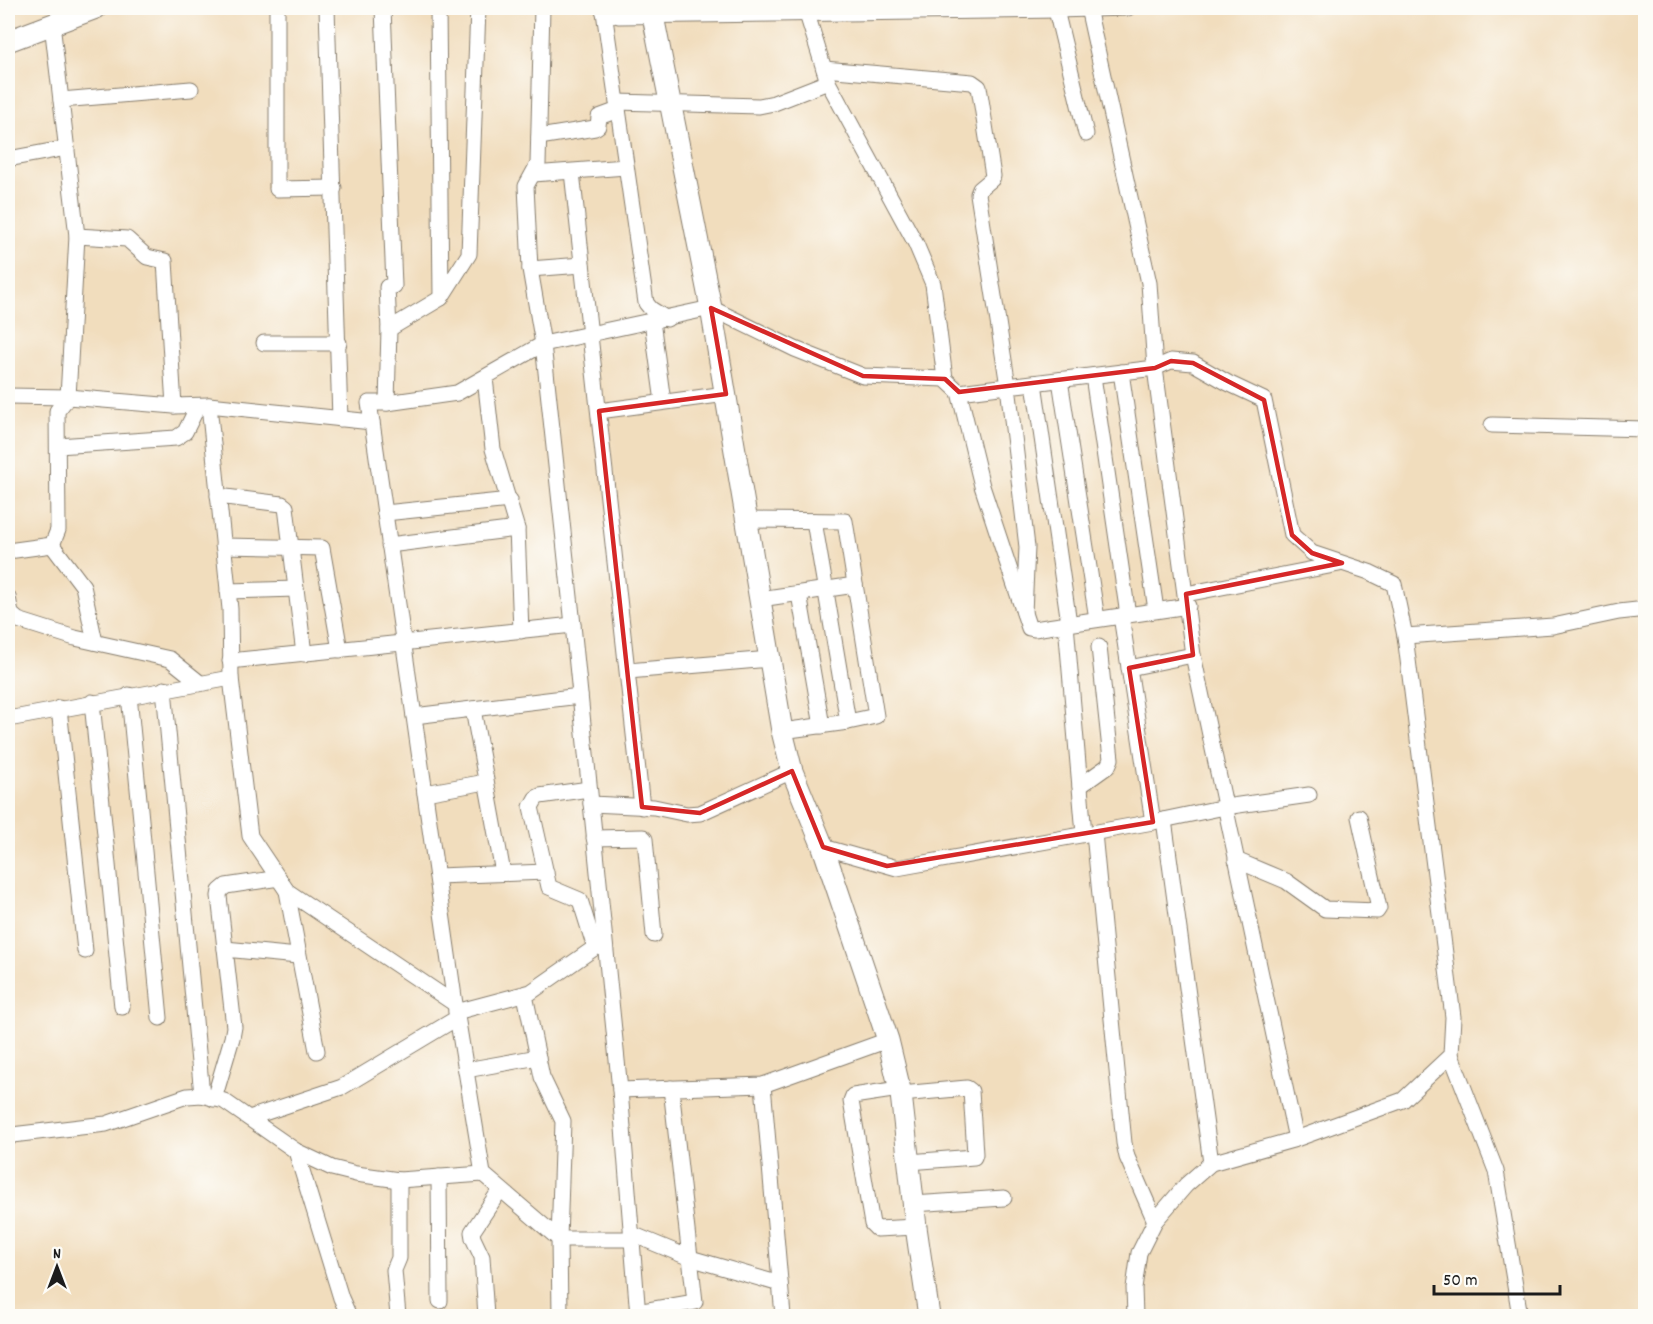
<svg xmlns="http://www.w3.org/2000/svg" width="1653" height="1324" viewBox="0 0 1653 1324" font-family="Dekko,sans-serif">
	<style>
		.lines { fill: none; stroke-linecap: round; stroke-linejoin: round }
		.street-casing { stroke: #867c6c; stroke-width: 17 }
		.secondary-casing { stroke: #867c6c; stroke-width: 23 }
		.street { stroke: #fff; stroke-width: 15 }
		.secondary { stroke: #fff; stroke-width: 21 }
		.marked { fill: none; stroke: #d62828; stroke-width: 4.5; stroke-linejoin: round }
	</style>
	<rect width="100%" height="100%" fill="#fdfcf7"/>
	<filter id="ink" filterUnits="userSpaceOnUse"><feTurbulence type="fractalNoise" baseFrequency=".0167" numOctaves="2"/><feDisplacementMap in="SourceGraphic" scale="12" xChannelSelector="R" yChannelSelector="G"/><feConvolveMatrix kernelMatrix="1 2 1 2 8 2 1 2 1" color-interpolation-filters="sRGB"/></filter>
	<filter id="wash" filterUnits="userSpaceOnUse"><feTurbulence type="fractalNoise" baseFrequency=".008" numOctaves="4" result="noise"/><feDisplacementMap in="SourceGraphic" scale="24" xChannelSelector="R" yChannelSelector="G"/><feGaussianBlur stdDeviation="1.35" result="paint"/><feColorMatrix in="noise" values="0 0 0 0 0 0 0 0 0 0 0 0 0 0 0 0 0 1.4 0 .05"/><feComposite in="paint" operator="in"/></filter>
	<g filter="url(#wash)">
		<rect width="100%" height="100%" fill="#f1ddbd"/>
	</g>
	<g filter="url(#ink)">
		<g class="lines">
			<defs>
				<g id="street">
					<path d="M277,8V189L334,188"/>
					<path d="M327,8L340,419"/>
					<path d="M383,8L394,286L387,287L389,329L387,403"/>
					<path d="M438,8L441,298"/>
					<path d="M542,8L538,164L526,186L530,269L543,344L573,625L620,1090L638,1316"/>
					<path d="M602,8L604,12L619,16L1056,10L1128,8"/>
					<path d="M1088,8L1149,283L1155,368L1193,655L1296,1139"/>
					<path d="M1056,10L1086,134"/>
					<path d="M604,12L646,303L651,309L667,319"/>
					<path d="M807,14L828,82L916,244L933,284L945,379"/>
					<path d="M824,69L972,82L979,87L993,176L992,179L980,189L978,194L1008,386L1027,547L1024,613"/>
					<path d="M61,100L191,89"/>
					<path d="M617,102L759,106L774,103L828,82"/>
					<path d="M539,137L595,128L598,126L599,117L618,110"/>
					<path d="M8,159L67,148"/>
					<path d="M572,172L642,807"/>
					<path d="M533,174L626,167"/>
					<path d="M77,236L127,239L147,257L165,261L174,406"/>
					<path d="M530,269L582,265"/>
					<path d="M652,321L663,402"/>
					<path d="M389,329L441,298L469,254L478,8"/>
					<path d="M264,343H339"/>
					<path d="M1121,372L1156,610"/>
					<path d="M1093,376L1128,615"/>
					<path d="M485,378L493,449L517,529L521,631"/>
					<path d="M1060,380L1097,619"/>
					<path d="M1034,383L1069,623"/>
					<path d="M959,392L982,486L1029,628L1034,629L1188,606"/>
					<path d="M8,396L68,397L174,406L209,405L372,422L369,403H387L457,393L543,344L711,308L795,349L863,376L945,379L959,392L1155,368L1171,361L1193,363L1228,383L1264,400L1292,535L1312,553L1369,572L1394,584L1405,636L1453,1017L1451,1055L1403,1100L1296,1139L1211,1163L1186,1185L1155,1221L1139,1253L1134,1288L1135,1316"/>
					<path d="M209,405L230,609L231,678L250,836L287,891L455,1004"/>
					<path d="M599,411L726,394"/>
					<path d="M372,422L455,1004L483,1174L559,1239H632"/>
					<path d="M1492,425L1646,429"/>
					<path d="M58,446L176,438L185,432L198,406"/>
					<path d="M218,496L282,504L286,507L304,654"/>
					<path d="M385,513L510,500"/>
					<path d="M747,520L845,521L876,716L848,722L782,731"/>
					<path d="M814,521L848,722"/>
					<path d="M52,545L83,586L95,642"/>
					<path d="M389,545L517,529"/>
					<path d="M223,546L322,548L340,650"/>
					<path d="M8,551L52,545L58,530L57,411L68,397L77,236L52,24"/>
					<path d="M228,591L296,589"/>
					<path d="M799,594L822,726"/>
					<path d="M1186,594L1339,564"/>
					<path d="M8,597L11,614L18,620L75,638L170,659L200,683"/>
					<path d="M760,599L855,585"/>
					<path d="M1121,616L1153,822"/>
					<path d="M1066,624L1084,834"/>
					<path d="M1405,636L1553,626L1619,612L1646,609"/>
					<path d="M230,661L573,625"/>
					<path d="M1129,668L1193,655"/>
					<path d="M628,671L770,659"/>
					<path d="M164,689L202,1095"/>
					<path d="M129,695L160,1018"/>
					<path d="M92,702L122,1007"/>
					<path d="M59,708L85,951"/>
					<path d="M473,709L503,873"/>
					<path d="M414,716L580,696"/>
					<path d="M8,719L231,678"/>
					<path d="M1080,786L1108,766L1111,759L1099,647"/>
					<path d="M589,789L540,796L536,798L531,807L549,887L580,900L595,948"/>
					<path d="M425,793L486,782"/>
					<path d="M591,804L654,807L687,814L700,813L792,771"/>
					<path d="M1164,820L1211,1163"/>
					<path d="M1094,833L1124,1143L1127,1157L1155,1221"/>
					<path d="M594,838L643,837L645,839L654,935"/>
					<path d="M823,847L897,868L1153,822L1225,807L1309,795"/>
					<path d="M1236,860L1286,881L1325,909L1377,911L1379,908L1359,817"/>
					<path d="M437,876L546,872"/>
					<path d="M287,891L317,1051"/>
					<path d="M225,949L298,956"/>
					<path d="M525,995L542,1077L563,1121L559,1239L560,1316"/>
					<path d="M456,1012L531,992L603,942"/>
					<path d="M1451,1055L1496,1171L1520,1316"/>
					<path d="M466,1070L538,1057"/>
					<path d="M763,1085L783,1316"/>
					<path d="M899,1089L853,1096L851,1101L872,1224L877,1229L916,1227"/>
					<path d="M620,1090L763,1085L888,1040"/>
					<path d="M901,1094L967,1088L971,1091L975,1154L974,1157L909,1162"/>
					<path d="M214,1099L232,1038L234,1027L219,896L220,891L226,886L279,878"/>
					<path d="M249,1118L342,1087L457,1018"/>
					<path d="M8,1139L12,1135L106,1124L187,1096L202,1095L224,1101L296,1151L332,1168L356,1174L399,1180L483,1174"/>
					<path d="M296,1151L341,1298L349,1316"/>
					<path d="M439,1177L440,1301"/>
					<path d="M913,1204L1004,1198"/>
					<path d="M632,1234L690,1258L780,1284"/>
					<path d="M637,1312L695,1302L671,1088"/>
					<path d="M398,1316L394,1270L399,1258V1180"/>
					<path d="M486,1316L482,1257L473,1238L472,1232L500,1190"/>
				</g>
				<g id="secondary">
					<path d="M653,16L711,308L782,731L792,771L823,847L888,1040L901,1094L916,1227L929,1316"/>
					<path d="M8,41L96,8"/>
				</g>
			</defs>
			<use href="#street" class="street-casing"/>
			<use href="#secondary" class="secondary-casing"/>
			<use href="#street" class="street"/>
			<use href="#secondary" class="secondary"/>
		</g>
	</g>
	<path class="marked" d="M711,308L863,376L945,379L959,392L1155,368L1171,361L1193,363L1264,400L1292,535L1312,553L1342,563L1186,594L1193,655L1129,668L1153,822L887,866L823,847L792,771L700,813L642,807L599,411L726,394Z"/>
	<rect width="1653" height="1324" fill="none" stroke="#fdfcf7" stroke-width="30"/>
	<g transform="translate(57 1267)" stroke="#fdfcf7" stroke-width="4.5" paint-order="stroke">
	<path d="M0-4.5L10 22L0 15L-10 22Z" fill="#1c1c1c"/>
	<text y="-9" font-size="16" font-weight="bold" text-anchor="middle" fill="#1c1c1c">N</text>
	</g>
	<path d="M1434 1285v9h126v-9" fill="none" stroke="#1c1c1c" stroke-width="3"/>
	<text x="1443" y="1285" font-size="18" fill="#1c1c1c" stroke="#fdfcf7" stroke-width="4.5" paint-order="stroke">50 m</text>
</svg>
